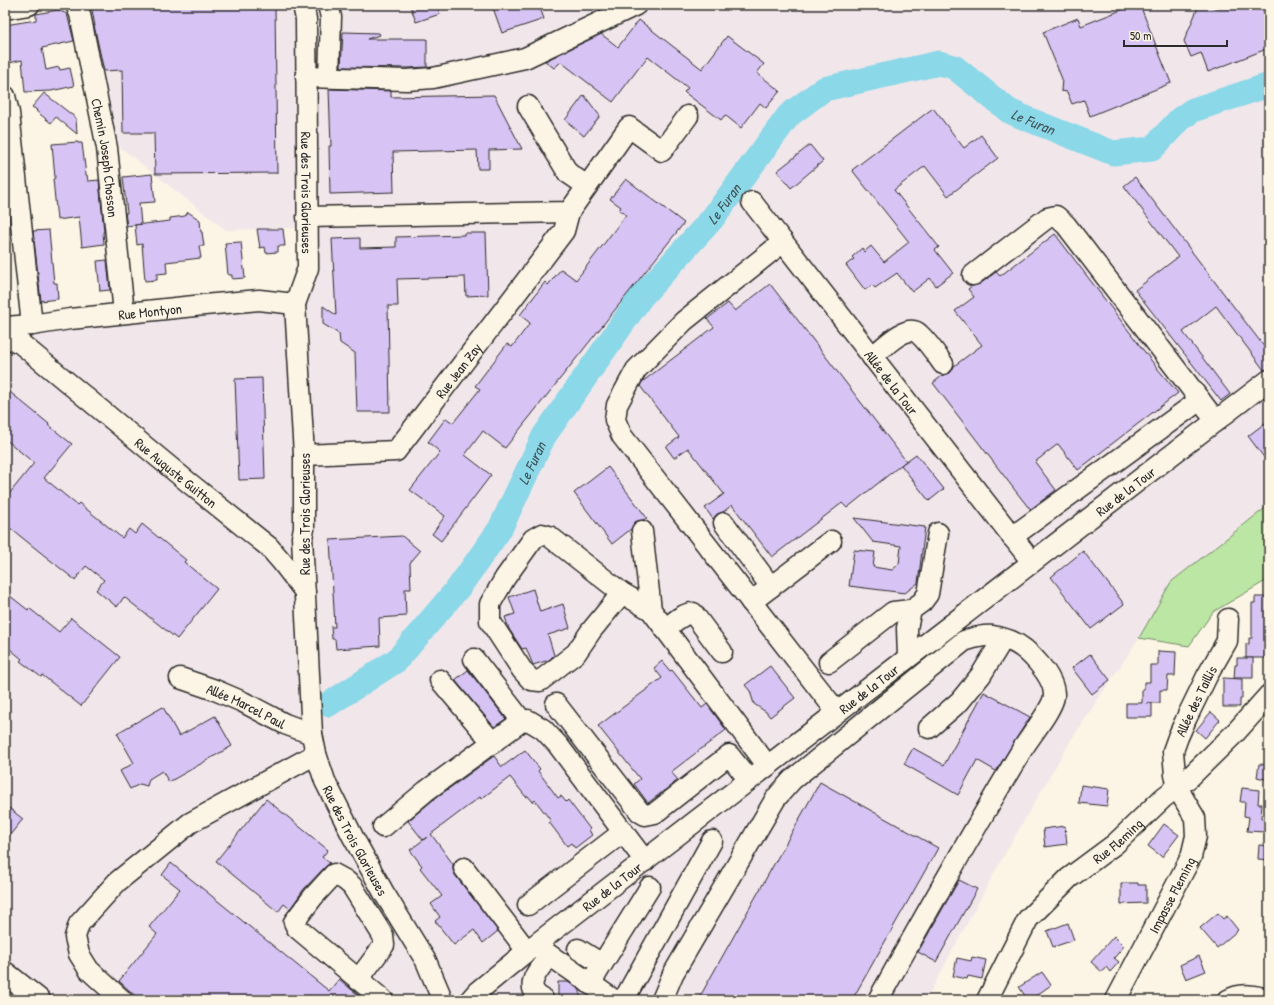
<svg xmlns="http://www.w3.org/2000/svg" width="1274" height="1005" viewBox="0 0 1274 1005" font-family="'Patrick Hand',sans-serif">
	<style>
		.built { fill: #f1e6ea }
		.green { fill: #bbe6a3; stroke: #738867 }
		.lines { fill: none; stroke-linecap: round; stroke-linejoin: round }
		.river { stroke: #8ad8e8; stroke-width: 25 }
		.building { fill: #d7c3f4; stroke: #2b2b2b }
		.minor-casing { stroke: #2b2b2b; stroke-width: 23 }
		.highway-casing { stroke: #2b2b2b; stroke-width: 25 }
		.minor { stroke: #fcf5e5; stroke-width: 20 }
		.highway { stroke: #fcf5e5; stroke-width: 22 }
		.labels { text-anchor: middle; dominant-baseline: central; stroke-width: 3; stroke-linejoin: round; paint-order: stroke }
		.street-label { font-size: 14px; fill: #2b2b2b; stroke: #fcf5e5 }
		.water-label { font-size: 15px; font-style: italic; fill: #43565a; stroke: #fcf5e5 }
	</style>
	<rect width="100%" height="100%" fill="#fcf5e5"/>
	<filter id="ink" filterUnits="userSpaceOnUse"><feTurbulence type="fractalNoise" baseFrequency=".025" numOctaves="2"/><feDisplacementMap in="SourceGraphic" scale="8" xChannelSelector="R" yChannelSelector="G"/><feConvolveMatrix kernelMatrix="1 2 1 2 8 2 1 2 1" color-interpolation-filters="sRGB"/></filter>
	<g filter="url(#ink)">
		<path class="built" d="M86,5H1269V505L1171,582L1139,638L1071,740L1000,862L926,1000H23L5,983V334L298,300L296,228L226,230L111,140Z"/>
		<path class="green" d="M1269,505V579L1213,612L1189,646L1139,638L1171,582Z"/>
		<g class="lines">
			<path class="river" id="s1" d="M329,704L397,660L459,587L500,529L544,436L641,297L712,219L789,115L824,89L939,63L954,67L1009,111L1025,118L1113,153L1152,149L1180,119L1193,110L1269,85"/>
		</g>
		<g class="building">
			<path d="M91,5H275L277,173L155,174L154,133H123L122,70L104,71L94,25L95,26Z"/>
			<path d="M410,5H437L440,14L416,22Z"/>
			<path d="M492,5H539L544,19L502,33Z"/>
			<path d="M1134,5H1140L1171,83L1090,116L1084,100L1072,104L1067,92L1061,91L1062,79L1043,32L1078,18L1081,26Z"/>
			<path d="M1199,5H1206L1217,9L1218,5H1269V48L1208,72L1201,53L1191,57L1184,41Z"/>
			<path d="M58,10L67,14L74,41L42,48L46,70L59,67L60,70L70,68L74,86L51,91L25,92L22,60L9,63L5,41V25L36,20V14Z"/>
			<path d="M639,20L702,69L727,36L764,64L757,73L780,91L766,108L760,103L741,128L725,115L721,120L684,92L688,88L648,57L642,65H641L613,102L561,62L554,68L545,61L601,34L618,47Z"/>
			<path d="M343,32L379,33L380,35L367,39H427V67L407,68L341,67Z"/>
			<path d="M329,89L391,91V97L494,95L522,149L489,150V169H478L477,150L393,152L394,192L330,194L329,146H331Z"/>
			<path d="M44,93L76,118L77,134L56,117L51,123L36,111L37,110L32,107Z"/>
			<path d="M584,95L600,116L584,136L565,120Z"/>
			<path d="M933,108L964,148L981,135L998,158L948,196L925,166L894,190L939,247L935,250L953,273L936,286L930,278L912,292L897,273L875,288L872,285L865,290L846,265L854,259L852,257L862,248L864,252L871,246L884,262L909,242L852,170Z"/>
			<path d="M78,142V143H82L86,175H87L88,181L99,180L104,232H103L104,244L82,247L79,217L57,220L53,179L55,178L52,144Z"/>
			<path d="M810,145L823,161L791,188L777,171Z"/>
			<path d="M152,174L155,202L139,203L141,224L127,226L125,213H127L123,177Z"/>
			<path d="M1135,177L1269,353V369L1264,370L1216,306L1183,332L1230,394L1221,401L1135,290L1178,257L1124,186Z"/>
			<path d="M626,179L684,223L505,448L483,431L465,455L491,475L441,541L432,534L445,516L410,490L440,452L428,442L446,418L453,423L480,389L475,386L507,344L512,347L530,323L520,315L545,282L548,285L561,269L576,280L626,215L619,210L621,207L610,199Z"/>
			<path d="M188,212L200,220L201,232H202L204,246H199L201,258L166,262L167,273L157,274V280L145,281L142,244L137,245L135,225L170,221V218L185,216Z"/>
			<path d="M257,229H283L285,246H278V252L266,253L265,247L260,248Z"/>
			<path d="M49,230L54,283H57L58,299L41,301L33,231Z"/>
			<path d="M464,233H486L488,295L466,296L465,277L397,279L398,306H388L390,412H357L355,353L340,343L339,334L323,324V306L336,315L332,239L360,238V248L396,247V237L464,235Z"/>
			<path d="M1055,234L1157,368L1178,393L1078,470L1058,444L1035,462L1056,490L1031,509L1029,507H1028L1014,489L933,383L943,375L950,373L954,366L982,345L955,311L974,297L968,289L972,286L980,284L996,272L1000,276Z"/>
			<path d="M241,242L245,278L232,279V275H228L225,243Z"/>
			<path d="M107,260L110,290L100,291L97,261Z"/>
			<path d="M770,284L906,461L847,508L842,503L772,557L732,505L723,512L717,514L713,519L705,508L724,494L688,448L674,458L666,447L679,437L640,386L642,382L714,327L707,319L728,303L735,311Z"/>
			<path d="M262,378L265,479L239,480L235,379Z"/>
			<path d="M5,388L49,424L48,425L72,444L44,478L77,505L79,503L122,538L129,529L135,534L142,524L186,560L184,562L217,589L177,639L124,597L117,607L96,590L104,580L86,566L75,580L5,524V499L34,463L5,439Z"/>
			<path d="M1269,420V464L1248,436Z"/>
			<path d="M916,454L944,489L929,501L901,465Z"/>
			<path d="M608,467L647,518L643,520L635,522L631,529L612,544L574,493Z"/>
			<path d="M854,518L925,527L918,583L905,593L849,586L854,550L875,552L873,567L892,570L899,564L901,546L873,542Z"/>
			<path d="M402,536L420,551L410,563L411,589H405L406,616L379,618L380,646L336,649L335,639H332L331,627H335L330,540Z"/>
			<path d="M1083,551L1124,604L1091,629L1051,577Z"/>
			<path d="M533,589L540,612L563,604L570,628L548,635L554,655L549,660L533,665L526,648L522,649L509,629L505,617L515,614L509,597Z"/>
			<path d="M5,592L28,610L29,608L59,632L71,618L120,657L81,706L42,675L41,677L20,661L22,659L5,645Z"/>
			<path d="M1255,597H1269V638H1265V658H1246V644H1249V638H1252V603H1255Z"/>
			<path d="M1158,651L1176,652L1175,676H1168L1167,690H1160V703H1147H1152V717H1126V703H1142V689H1144V682H1150V665H1158Z"/>
			<path d="M1090,654L1110,680L1092,694L1072,668Z"/>
			<path d="M1237,658H1253V678H1234L1235,665H1237Z"/>
			<path d="M662,661L670,671L672,670L702,708L707,704L726,730L671,772L678,780L648,803L634,784L640,779L598,726L662,678L654,668Z"/>
			<path d="M770,666L795,698L770,717L766,712L754,704L750,691L745,685Z"/>
			<path d="M468,670L506,719L494,727L455,680Z"/>
			<path d="M1223,678L1242,679V699H1240V707H1223Z"/>
			<path d="M984,692L1030,717L996,771L977,760L958,795L904,764L913,748L944,765Z"/>
			<path d="M163,707L179,736L215,716L232,746L169,782L162,771L149,779L147,786L140,784L130,789L120,771L134,763L117,733Z"/>
			<path d="M1211,712L1220,720L1205,738L1196,730Z"/>
			<path d="M525,750L540,769L538,771L558,798L561,796L566,802L568,800L590,829L589,830L592,835L575,848L571,843L567,846L549,822L551,821L535,800L533,802L528,796L526,797L510,777L481,799L480,797L431,834L453,864V870L455,875L498,931L483,943L474,930L454,945L435,921L440,917L431,904L442,896L420,868L422,866L410,850L427,837L423,840L408,821L433,800L494,756L502,767Z"/>
			<path d="M1259,764L1269,765V780L1257,777Z"/>
			<path d="M820,782L938,848L852,1000H698Z"/>
			<path d="M1081,785L1109,789L1107,806L1079,803Z"/>
			<path d="M1242,788L1259,790L1258,804H1262L1261,818L1267,819L1265,832L1247,831L1249,817L1244,816L1245,802H1240Z"/>
			<path d="M266,799L328,850L322,857L330,863L326,866L304,889L290,909L284,904L278,912L216,861Z"/>
			<path d="M5,805L23,819L5,841Z"/>
			<path d="M1164,824L1179,835L1162,857L1148,846Z"/>
			<path d="M1065,826L1067,844L1045,847L1043,829Z"/>
			<path d="M1259,845L1269,846V860L1258,859Z"/>
			<path d="M171,863L329,991L339,979L364,1000H140L119,981L157,934L149,927L180,889L162,875Z"/>
			<path d="M959,880L977,889L936,962L918,952Z"/>
			<path d="M1121,883H1138V885H1146V903L1121,904Z"/>
			<path d="M1218,913L1223,919L1227,916L1238,930L1217,948L1200,928Z"/>
			<path d="M1068,923L1074,940L1053,947L1047,931Z"/>
			<path d="M1114,936L1124,946L1114,958L1119,962L1110,972L1106,967L1102,972L1091,962Z"/>
			<path d="M1199,956L1206,971L1186,979L1180,965Z"/>
			<path d="M972,957L986,960L982,979L968,976L967,979L953,976L957,958L971,961Z"/>
			<path d="M1042,972L1051,985L1030,1000H1028L1019,987Z"/>
			<path d="M558,982H568L580,990V1000H558Z"/>
		</g>
		<g class="lines">
			<defs>
				<g id="minor">
					<path id="s2" d="M76,5L80,14L107,148L124,313"/>
					<path id="s3" d="M303,5L306,19L308,268L295,304L304,455V529L302,537L312,734L316,754L325,781L353,837L384,893L426,961L440,994"/>
					<path d="M328,5L331,17L329,77"/>
					<path d="M5,9L29,5"/>
					<path d="M306,77L407,80L433,78L525,58L636,5"/>
					<path d="M5,96L9,113L32,325"/>
					<path d="M528,106L568,173L587,186"/>
					<path id="s4" d="M752,202L1032,562"/>
					<path d="M307,217L569,212L629,127L662,151L688,116"/>
					<path d="M783,242L684,321L636,370L617,405L615,420L622,436L837,712"/>
					<path d="M973,275L1047,218L1056,216L1066,225L1216,421"/>
					<path id="s5" d="M5,327L32,325L70,319L204,305L259,300L295,304"/>
					<path id="s6" d="M5,337L20,343L188,482L269,547L282,562L305,592"/>
					<path d="M872,357C882,349 907,322 919,334C928,342 936,354 943,364"/>
					<path id="s7" d="M304,455L396,451L564,231L569,212"/>
					<path d="M724,523L771,587"/>
					<path d="M642,531L651,610L767,765"/>
					<path d="M1012,537L1200,400"/>
					<path d="M622,593L591,631L576,653L540,681L531,680L522,670L490,621V604L505,578L533,539L542,534L549,536L622,593L651,610"/>
					<path d="M751,602L831,541"/>
					<path d="M665,629C673,623 683,613 693,613L722,652"/>
					<path d="M908,657L907,628L911,610L922,602L928,594L938,533"/>
					<path d="M474,659L522,721"/>
					<path d="M829,662L893,612L911,610"/>
					<path id="s8" d="M180,678L215,690L243,702L285,724L312,734"/>
					<path d="M440,680L493,743"/>
					<path d="M556,704L640,812L645,815L655,813L729,755L749,780"/>
					<path d="M929,728L960,701L981,675L1003,639"/>
					<path d="M383,827L426,791L522,721L528,720L543,729L558,745L645,861"/>
					<path d="M464,868L527,951"/>
					<path d="M528,905L623,832"/>
					<path d="M535,945L614,1000"/>
					<path d="M578,949L602,964"/>
					<path d="M358,980L384,945L383,936L352,886L345,880L334,874L313,897L294,922L297,928L383,1000"/>
					<path d="M590,984L650,887"/>
					<path d="M543,999C521,988 539,968 550,956"/>
					<path d="M122,1000L89,970L79,954L75,937L79,924L117,882L190,823L316,754"/>
					<path id="s9" d="M470,1000L477,992L527,951L1269,380"/>
					<path d="M622,1000L627,994L712,841"/>
					<path d="M662,1000L673,974L776,798L792,780L964,641C974,638 982,635 993,636C999,637 1006,639 1011,641C1028,648 1055,677 1054,696C1053,709 1027,740 1020,753C971,834 924,917 878,1000"/>
					<path id="s10" d="M987,1000L1028,919L1069,878L1115,844L1163,798L1190,777L1235,733L1269,695"/>
					<path id="s11" d="M1116,1000L1191,857L1196,836L1195,818L1182,796L1178,786L1175,775L1173,751L1178,737L1187,717L1207,676L1227,641L1228,619"/>
					<path d="M1228,1000C1242,992 1254,996 1269,999"/>
				</g>
				<path id="highway" d="M5,973L39,1000"/>
			</defs>
			<use href="#minor" class="minor-casing"/>
			<use href="#highway" class="highway-casing"/>
			<use href="#minor" class="minor"/>
			<use href="#highway" class="highway"/>
		</g>
	</g>
	<g class="labels">
		<g class="street-label">
			<text stroke="none"><textPath href="#s2" startOffset="156">Chemin Joseph Chosson</textPath></text>
			<text stroke="none"><textPath href="#s3" startOffset="188">Rue des Trois Glorieuses</textPath></text>
			<text stroke="none"><textPath href="#s5" startOffset="146">Rue Montyon</textPath></text>
			<text stroke="none"><textPath href="#s7" startOffset="194">Rue Jean Zay</textPath></text>
			<text stroke="none"><textPath href="#s4" startOffset="228">Allée de la Tour</textPath></text>
			<text stroke="none"><textPath href="#s6" startOffset="219">Rue Auguste Guitton</textPath></text>
			<text stroke="none"><textPath href="#s9" startOffset="830">Rue de la Tour</textPath></text>
			<text transform="translate(304 514) rotate(-90)">Rue des Trois Glorieuses</text>
			<text stroke="none"><textPath href="#s9" startOffset="506">Rue de la Tour</textPath></text>
			<text stroke="none"><textPath href="#s11" startOffset="328">Allée des Taillis</textPath></text>
			<text stroke="none"><textPath href="#s8" startOffset="72">Allée Marcel Paul</textPath></text>
			<text stroke="none"><textPath href="#s10" startOffset="210">Rue Fleming</textPath></text>
			<text stroke="none"><textPath href="#s3" startOffset="848">Rue des Trois Glorieuses</textPath></text>
			<text stroke="none"><textPath href="#s9" startOffset="182">Rue de la Tour</textPath></text>
			<text stroke="none"><textPath href="#s11" startOffset="119">Impasse Fleming</textPath></text>
		</g>
		<g class="water-label">
			<text stroke="none"><textPath href="#s1" startOffset="1029">Le Furan</textPath></text>
			<text stroke="none"><textPath href="#s1" startOffset="645">Le Furan</textPath></text>
			<text stroke="none"><textPath href="#s1" startOffset="321">Le Furan</textPath></text>
		</g>
	</g>
	<rect width="1274" height="1005" fill="none" stroke="#fcf5e5" stroke-width="20"/>
	<rect x="10" y="10" width="1254" height="985" fill="none" stroke="#2b2b2b" stroke-width="1.5" filter="url(#ink)"/>
	<path d="M1124 40v6h103v-6" fill="none" stroke="#2b2b2b" stroke-width="2"/>
	<text x="1130" y="40" font-size="12" fill="#2b2b2b" stroke="#fcf5e5" stroke-width="3" paint-order="stroke">50 m</text>
</svg>
